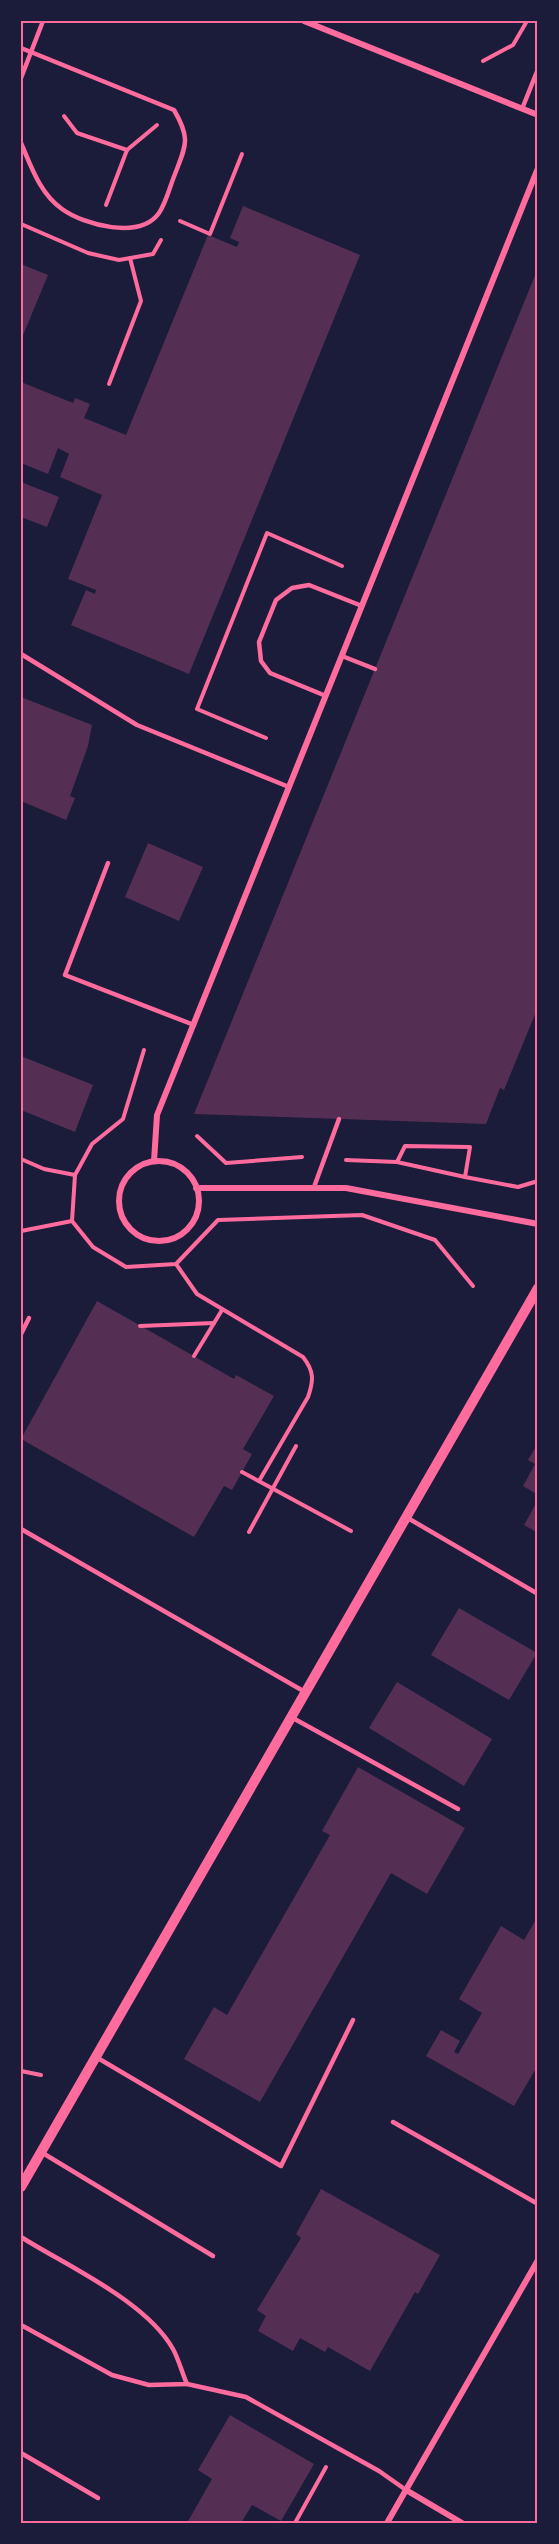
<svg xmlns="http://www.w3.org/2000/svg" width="559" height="2544" viewBox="0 0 559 2544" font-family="Poppins,sans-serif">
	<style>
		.building { fill: #542f53 }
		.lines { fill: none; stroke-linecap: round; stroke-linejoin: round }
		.path { stroke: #ff6b9d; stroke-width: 4 }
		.service { stroke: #ff6b9d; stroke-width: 4.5 }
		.minor { stroke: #ff6b9d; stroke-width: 6 }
		.tertiary { stroke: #ff6b9d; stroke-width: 10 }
		.neatline { fill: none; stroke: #ff6b9d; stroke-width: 2 }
	</style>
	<rect width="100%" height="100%" fill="#1b1b3a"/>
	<g class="building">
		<path d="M243,206L360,255L189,674L71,625L86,590L95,594L96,590L68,579L102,495L60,477L69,454L58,448L48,474L21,463V382L73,403L75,398L90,404L84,418L126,435L208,235L237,247L239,242L230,238Z"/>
		<path d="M21,264L48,275L21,340Z"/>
		<path d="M538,268V1007L504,1090L500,1088L486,1124L194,1114Z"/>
		<path d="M21,482L59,497L47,527L21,517Z"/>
		<path d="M21,697L92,725L88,746L70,796L75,798L66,820L21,801Z"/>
		<path d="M148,843L203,867L179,921L125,897Z"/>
		<path d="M21,1056L93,1085L75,1132L21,1110Z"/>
		<path d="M97,1301L234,1379L236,1375L274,1396L243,1449L252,1454L232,1490L224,1486L194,1537L21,1439Z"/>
		<path d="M538,1443V1495L523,1486L535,1464L528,1460Z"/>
		<path d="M538,1500V1533L524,1525Z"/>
		<path d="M459,1608L537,1653L509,1700L431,1655Z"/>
		<path d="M397,1682L492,1739L464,1786L369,1728Z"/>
		<path d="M358,1767L465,1828L427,1894L391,1873L260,2102L184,2059L214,2007L227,2015L330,1835L322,1831Z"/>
		<path d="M538,1916V2065L514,2106L426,2056L441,2030L460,2041L454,2052L458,2054L482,2013L459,1999L501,1926L524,1940Z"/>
		<path d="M321,2189L440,2255L418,2294L415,2292L370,2371L328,2347L325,2352L300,2338L293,2351L258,2331L266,2316L257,2310L301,2238L296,2234Z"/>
		<path d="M230,2415L314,2464L281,2521L252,2505L241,2523H187L212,2479L198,2470Z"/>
	</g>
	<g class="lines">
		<g class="path">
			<path d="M483,61L513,45L527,21"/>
			<path d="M64,116L77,133L127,150"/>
			<path d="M106,205L127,150L157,125"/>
			<path d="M180,221L210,234L242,154"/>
			<path d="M21,224L88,253L119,260L153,254L161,240"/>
			<path d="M109,384L141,301L130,258"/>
			<path d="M266,738L197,709L267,533L342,566"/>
			<path d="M197,1136L226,1163L302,1157"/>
			<path d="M21,1159L44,1169L75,1175L92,1144L123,1119L144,1050"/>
			<path d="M346,1160L397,1162L405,1146L470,1147L465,1177L397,1162"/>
			<path d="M465,1177L518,1187L538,1181"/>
			<path d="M72,1221L75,1175"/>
			<path d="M21,1231L72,1221L93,1247L126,1267L176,1264L218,1220L362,1215L435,1240L473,1286"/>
			<path d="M176,1264L197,1294L303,1357C314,1371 314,1380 308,1397L259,1481"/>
			<path d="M140,1326L214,1323"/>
			<path d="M194,1356L222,1310"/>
			<path d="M242,1472L351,1531"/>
			<path d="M249,1532L296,1446"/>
			<path d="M21,2071L41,2075"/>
			<path d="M295,2523L326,2467"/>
		</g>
		<g class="service">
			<path d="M21,48L174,110C191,139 186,145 175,174C170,186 166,203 159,213C140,240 84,225 62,209C40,194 31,166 21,143"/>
			<path d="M21,78L43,21"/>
			<path d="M522,109L538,69"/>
			<path d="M21,654L137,725L289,787"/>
			<path d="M342,656L375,669"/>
			<path d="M326,696L270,673L261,661L259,642L276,600L292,588L309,585L362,606"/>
			<path d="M108,863L65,975L194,1025"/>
			<path d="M314,1187L339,1119"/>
			<path d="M21,1334L29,1318"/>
			<path d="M406,1517L538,1594"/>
			<path d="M21,1529L305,1692"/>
			<path d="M291,1717L458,1809"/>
			<path d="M96,2057L281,2166L353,2020"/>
			<path d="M393,2122L538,2204"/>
			<path d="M41,2152L213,2256"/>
			<path d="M21,2237C67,2266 146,2301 173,2349C179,2360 182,2373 187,2384L149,2385L112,2375L21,2325"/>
			<path d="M187,2384L246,2397L379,2471L406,2490"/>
			<path d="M21,2453L98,2498"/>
		</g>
		<g class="minor">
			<path d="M304,21L538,115"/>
			<path d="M154,1161L157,1115L538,168"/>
			<circle cx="159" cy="1201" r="40"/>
			<path d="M196,1188H346L538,1224"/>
			<path d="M406,2490L462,2523"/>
			<path d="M387,2523L538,2260"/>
		</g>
		<path class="tertiary" d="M21,2187L538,1288"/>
	</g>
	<rect width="559" height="2544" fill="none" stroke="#1b1b3a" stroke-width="45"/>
	<rect x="22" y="22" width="514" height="2500" class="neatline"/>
</svg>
